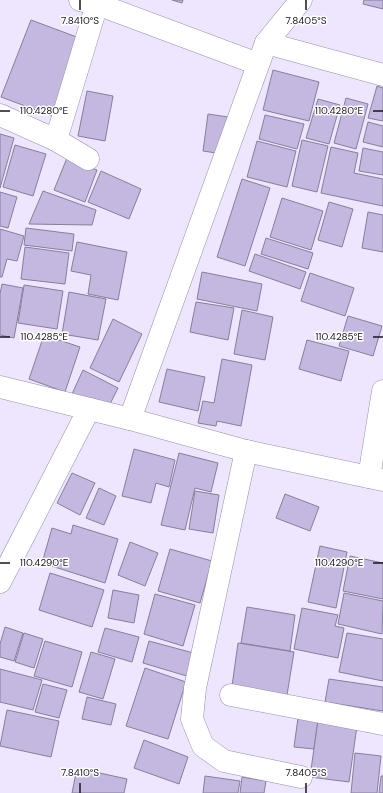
<svg xmlns="http://www.w3.org/2000/svg" width="383" height="793" viewBox="0 0 383 793" font-family="'DM Sans',sans-serif">
	<style>
		.building { fill: #c4b8e1; stroke: #867f99 }
		.lines { fill: none; stroke-linecap: round; stroke-linejoin: round }
		.street-casing { stroke: #968ea9; stroke-width: 23 }
		.street { stroke: #fff; stroke-width: 22 }
		.ticks { fill: none; stroke: #18151f; stroke-width: 1.5 }
		.ticks-label { font-size: 10px; text-anchor: middle; fill: #18151f; stroke: #fff; stroke-width: 3; stroke-linejoin: round; paint-order: stroke }
	</style>
	<rect width="100%" height="100%" fill="#ede6fe"/>
	<g class="building">
		<path d="M172,0H183L182,3Z"/>
		<path d="M364,0H383V9L363,4Z"/>
		<path d="M31,20L82,39L52,116L1,97Z"/>
		<path d="M273,70L319,82L309,121L263,110Z"/>
		<path d="M377,86L383,88V121L368,118Z"/>
		<path d="M87,91L113,96L105,141L78,136Z"/>
		<path d="M346,98L368,104L356,149L334,143Z"/>
		<path d="M318,99L340,105L329,144L306,138Z"/>
		<path d="M208,114L228,117L223,154L203,151Z"/>
		<path d="M265,115L304,124L297,149L259,139Z"/>
		<path d="M368,122L383,126V147L363,142Z"/>
		<path d="M0,134L14,138L0,188Z"/>
		<path d="M302,140L328,146L317,192L292,186Z"/>
		<path d="M257,141L296,151L287,187L247,177Z"/>
		<path d="M15,145L46,154L33,196L3,187Z"/>
		<path d="M331,147L358,153L354,173L383,179V206L321,193Z"/>
		<path d="M363,148L383,152V175L359,171Z"/>
		<path d="M67,158L97,170L85,202L54,190Z"/>
		<path d="M101,171L141,189L129,219L88,202Z"/>
		<path d="M242,179L270,188L245,266L217,257Z"/>
		<path d="M43,191L96,210L92,225L29,224Z"/>
		<path d="M0,192L17,197L8,228L0,226Z"/>
		<path d="M282,198L323,211L311,250L270,237Z"/>
		<path d="M329,202L353,209L342,247L318,240Z"/>
		<path d="M368,212L383,215V252L362,248Z"/>
		<path d="M26,228L74,234L72,251L24,245Z"/>
		<path d="M0,229L24,236L17,261L7,259L2,277H0Z"/>
		<path d="M266,238L313,253L308,269L261,254Z"/>
		<path d="M77,242L127,252L118,300L88,294L91,275L71,271Z"/>
		<path d="M25,247L69,253L65,284L21,279Z"/>
		<path d="M255,254L306,272L300,289L249,271Z"/>
		<path d="M202,272L262,284L257,311L197,299Z"/>
		<path d="M310,273L354,288L345,316L301,301Z"/>
		<path d="M2,284L23,288L14,338L0,335V294Z"/>
		<path d="M24,285L63,291L57,329L18,323Z"/>
		<path d="M69,292L106,299L98,340L62,334Z"/>
		<path d="M196,302L234,308L228,340L190,332Z"/>
		<path d="M242,310L273,317L265,360L234,354Z"/>
		<path d="M348,316L382,326L373,356L339,346Z"/>
		<path d="M113,319L142,334L119,382L90,368Z"/>
		<path d="M44,335L80,347L65,392L29,379Z"/>
		<path d="M307,340L349,351L341,381L299,369Z"/>
		<path d="M222,359L252,365L241,426L217,421L216,426L198,423L203,401L214,403Z"/>
		<path d="M167,369L205,377L198,411L159,402Z"/>
		<path d="M83,370L118,388L106,412L72,394Z"/>
		<path d="M134,449L175,460L169,487L156,483L151,503L122,496Z"/>
		<path d="M179,453L218,463L211,492L195,488L185,530L161,525Z"/>
		<path d="M72,473L95,483L80,515L57,503Z"/>
		<path d="M99,488L116,496L104,525L86,518Z"/>
		<path d="M195,491L219,495L213,533L189,529Z"/>
		<path d="M285,494L319,507L310,531L276,518Z"/>
		<path d="M73,525L118,539L105,583L42,563L52,528L71,534Z"/>
		<path d="M130,542L158,553L145,586L118,575Z"/>
		<path d="M320,546L347,552L336,608L308,602Z"/>
		<path d="M170,549L212,561L200,603L158,591Z"/>
		<path d="M350,556L383,563V599L343,591Z"/>
		<path d="M50,573L104,590L92,627L39,610Z"/>
		<path d="M113,590L139,595L134,623L108,618Z"/>
		<path d="M344,593L383,601L382,634L338,624Z"/>
		<path d="M155,594L195,605L183,646L144,634Z"/>
		<path d="M247,607L295,615L290,651L241,643Z"/>
		<path d="M302,608L338,615L335,626L344,628L338,658L294,649Z"/>
		<path d="M5,627L23,633L14,661L0,657V644Z"/>
		<path d="M105,628L139,637L132,662L98,652Z"/>
		<path d="M24,633L43,639L34,668L15,662Z"/>
		<path d="M347,633L383,639V681L339,672Z"/>
		<path d="M45,641L82,652L72,687L34,676Z"/>
		<path d="M149,641L197,654L190,677L143,663Z"/>
		<path d="M238,643L294,652L287,695L232,686Z"/>
		<path d="M91,652L115,659L103,699L79,692Z"/>
		<path d="M145,668L186,682L168,739L126,726Z"/>
		<path d="M0,669L42,680L33,710L0,702Z"/>
		<path d="M329,679L383,687V711L325,702Z"/>
		<path d="M43,684L67,690L59,718L35,712Z"/>
		<path d="M87,697L116,704L111,725L82,719Z"/>
		<path d="M7,710L59,721L51,757L0,746Z"/>
		<path d="M298,718L318,720L314,749L294,747Z"/>
		<path d="M318,720L357,726L349,782L310,777Z"/>
		<path d="M144,740L188,757L179,784L134,768Z"/>
		<path d="M355,753L381,756L377,793H351Z"/>
		<path d="M77,768L127,779L124,793H72Z"/>
		<path d="M205,776L240,781L238,793H203Z"/>
		<path d="M381,776H383V793H379Z"/>
		<path d="M242,777L266,781L264,793H240Z"/>
	</g>
	<g class="lines">
		<defs>
			<g id="street">
				<path d="M80,0L97,4L258,64"/>
				<path d="M266,43L383,75"/>
				<path d="M0,115L56,140L88,159"/>
				<path d="M56,140L97,4"/>
				<path d="M0,387L130,419L246,451L383,480"/>
				<path d="M130,419L266,43L301,0"/>
				<path d="M246,451L195,688L192,719L203,746L224,761L301,777"/>
				<path d="M369,477L383,391"/>
				<path d="M0,582L89,409"/>
				<path d="M231,695L383,724"/>
			</g>
		</defs>
		<use href="#street" class="street-casing"/>
		<use href="#street" class="street"/>
	</g>
	<path class="ticks" d="M80,0V10M306,0V10M0,111H10M373,111H383M0,337H10M373,337H383M0,563H10M373,563H383M80,783V793M306,783V793"/>
	<g class="ticks-label">
		<text x="80" y="24">7.8410°S</text>
		<text x="306" y="24">7.8405°S</text>
		<text x="339" y="114">110.4280°E</text>
		<text x="44" y="114">110.4280°E</text>
		<text x="339" y="340">110.4285°E</text>
		<text x="44" y="340">110.4285°E</text>
		<text x="44" y="566">110.4290°E</text>
		<text x="339" y="566">110.4290°E</text>
		<text x="80" y="776">7.8410°S</text>
		<text x="306" y="776">7.8405°S</text>
	</g>
</svg>
